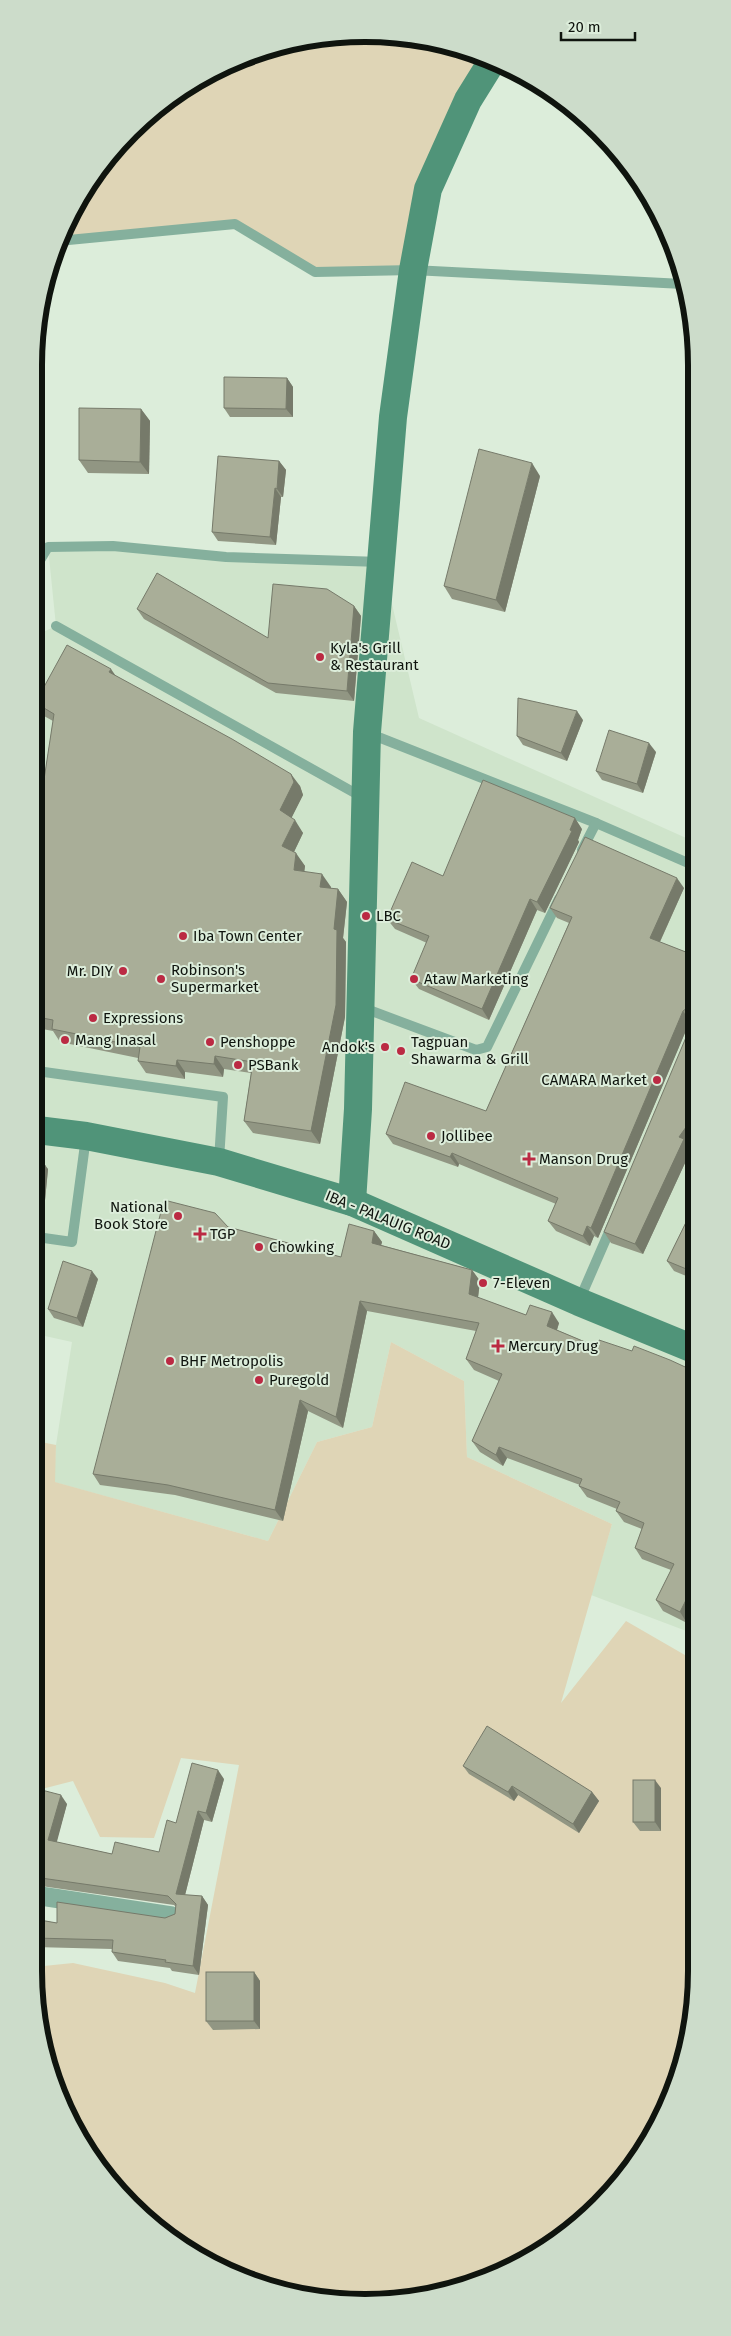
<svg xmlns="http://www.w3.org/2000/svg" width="731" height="2336" viewBox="0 0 731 2336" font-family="'Fira Sans',sans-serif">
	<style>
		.built { fill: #cfe4cb }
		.green { fill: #dfd5b6 }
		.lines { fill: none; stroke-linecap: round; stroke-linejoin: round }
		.lane { stroke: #85b09d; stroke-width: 10 }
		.street { stroke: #85b09d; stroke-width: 19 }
		.secondary { stroke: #509479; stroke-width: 28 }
		.wall { fill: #919683 }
		.shaded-wall { fill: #767a6a }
		.building { fill: #a9ae98; stroke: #767a6a }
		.poi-dot { fill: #bb2a43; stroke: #dcedda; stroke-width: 2 }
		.labels { text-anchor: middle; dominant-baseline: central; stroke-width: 4; stroke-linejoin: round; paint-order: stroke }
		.poi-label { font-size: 15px; fill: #0f140e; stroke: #dcedda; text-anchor: start }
		.street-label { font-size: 15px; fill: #0f140e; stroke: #dcedda }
		.rim { fill: none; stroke: #0f140e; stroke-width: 6 }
	</style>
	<rect width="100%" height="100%" fill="#dcedda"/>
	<path class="built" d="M48,547L382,562L419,718L695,842L697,1635L591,1595L612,1524L467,1457L464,1381L391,1342L372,1427L317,1442L268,1541L54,1482L56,1445L72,1342L36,1334L39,634L56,626Z"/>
	<g class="green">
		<path d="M366,34L431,40L491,63L468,100L413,270L315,272L234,224L59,238C69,220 78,199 90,182C134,113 221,55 302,40C323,36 345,36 366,34Z"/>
		<path d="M391,1342L464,1381L467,1457L612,1524L561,1703L626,1621L697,1662V1971L691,2036L672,2097L641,2155L567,2234L512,2268L452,2291L387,2302L322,2299L219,2268L163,2234L116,2189L59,2097L40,2035L34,1967L73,1963L165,1983L195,1993L239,1765L181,1758L154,1838L100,1837L73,1781L34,1791L36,1441L56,1445L55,1482L268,1541L317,1442L372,1427Z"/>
	</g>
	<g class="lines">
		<g class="lane">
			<path d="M58,241L235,224L315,272L413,270L683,284"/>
			<path d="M39,562L48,547L113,546L226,557L381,562"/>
			<path d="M56,626L362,797"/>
			<path d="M368,733L596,823L695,866"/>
			<path d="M582,850L596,823"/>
			<path d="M361,1007L476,1050L487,1047L559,899"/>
			<path d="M37,1071L223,1097L219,1160"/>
			<path d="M37,1237L72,1242L86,1137"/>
			<path d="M579,1301L612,1225"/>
		</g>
		<path class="street" d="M34,1895L172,1916"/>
		<g class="secondary">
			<path d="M37,1130L86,1136L219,1162L352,1202L579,1302L696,1350"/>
			<path d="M352,1202L358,1109L367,732L393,417L413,270L428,189L468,100L491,63"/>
		</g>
	</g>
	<g class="wall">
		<path d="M287,378L293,387V417H230L224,408Z"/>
		<path d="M141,409L150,421L149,474L88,473L79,460Z"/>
		<path d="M279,461L286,470L283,497H281L276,545L218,541L212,532Z"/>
		<path d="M540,476L505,612L452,599L444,586Z"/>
		<path d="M354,606L361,616L354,701L276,693L144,619L137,609L268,638Z"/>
		<path d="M116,676L300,786L303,795L291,818L303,833L294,852L305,866L304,872L331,887V888L338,889L347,902L343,938L346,942L345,1017L320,1144L253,1133L244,1121L251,1073L224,1069L223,1077L185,1072V1079L146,1073L138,1061V1058L60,1042L53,1031L37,1028L38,819L53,721L44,716L39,709V696Z"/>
		<path d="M583,720L567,761L523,745L517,736Z"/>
		<path d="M656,752L643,793L602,780L596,771Z"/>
		<path d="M582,829L578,840L579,842L545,913L537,910L489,1020L419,989L411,979L427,943L395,929L387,919L443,876Z"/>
		<path d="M684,888L660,942L696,956V1133L688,1145L691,1150L643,1254L611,1243L604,1232L695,1017L690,1021L598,1238L594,1236L590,1246L556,1231L548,1221L556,1204L459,1164L458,1167L393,1144L386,1134L486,1111L569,923L557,918L550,908Z"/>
		<path d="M37,1164L48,1169L42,1231H37Z"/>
		<path d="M696,1202V1280L674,1271L667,1261Z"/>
		<path d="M228,1227L341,1257L374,1231L382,1242L381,1245L472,1270L480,1281L478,1298L526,1315L559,1323L557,1330L597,1347L696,1372L697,1604L687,1623L663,1611L656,1600L671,1570L642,1559L635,1548L642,1529L624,1522L616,1511L617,1509L587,1497L579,1486L580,1485L507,1458L503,1466L480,1452L472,1441L499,1381L474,1370L466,1359L476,1331L367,1311L343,1428L308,1411L283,1521L175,1495L100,1485L93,1474Z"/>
		<path d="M98,1279L83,1327L54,1318L48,1309Z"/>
		<path d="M463,1766L592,1792L599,1801L579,1833L518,1795L514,1801L469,1774Z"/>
		<path d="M224,1779L212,1822L204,1820L185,1895L202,1896L208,1905L199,1975L172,1971L170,1968L118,1961L112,1952V1949L34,1947V1919L57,1923L165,1918L175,1914L176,1907L174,1905L34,1885V1788L67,1804L56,1842L112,1854L159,1852L176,1823Z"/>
		<path d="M661,1788V1831H640L633,1822Z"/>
		<path d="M254,1972L260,1981V2029L213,2030L206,2021Z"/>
	</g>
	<g class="shaded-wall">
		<path d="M287,378L293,387V417L286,409Z"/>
		<path d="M141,409L150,421L149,474L140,462Z"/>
		<path d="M279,461L286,470L283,497L277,489Z"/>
		<path d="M532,463L540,476L505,612L496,600Z"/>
		<path d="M275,488L281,497L276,545L270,537Z"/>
		<path d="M354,606L361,616L354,701L347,691Z"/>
		<path d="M111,669L120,682L109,672Z"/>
		<path d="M577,711L583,720L567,761L561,753Z"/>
		<path d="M649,743L656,752L643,793L637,784Z"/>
		<path d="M291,774L300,786L303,795L289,823L280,810Z"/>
		<path d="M575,818L582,829L578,840L579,842L545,913L537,902Z"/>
		<path d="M295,820L303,833L291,858L282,846Z"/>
		<path d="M296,853L305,866L303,883L294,870Z"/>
		<path d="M322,874L331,887L329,899L320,887Z"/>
		<path d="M677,878L684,888L657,948L650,938Z"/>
		<path d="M338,889L347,902L343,938L346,942L345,1017L320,1144L311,1131Z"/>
		<path d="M530,899L537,910L489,1020L482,1009Z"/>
		<path d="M683,1011L690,1021L598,1238L591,1228Z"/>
		<path d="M215,1056L224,1069L223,1077L214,1064Z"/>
		<path d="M177,1060L185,1072V1079L176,1066Z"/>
		<path d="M696,1113V1133L688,1145L691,1150L643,1254L635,1244L679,1137Z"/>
		<path d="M452,1153L459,1164L458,1167L450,1157Z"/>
		<path d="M45,1165L48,1169L42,1231L38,1226Z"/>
		<path d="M587,1226L594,1236L590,1246L583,1236Z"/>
		<path d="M374,1231L382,1242L379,1253L372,1243Z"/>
		<path d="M37,1240L40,1244L39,1256L37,1252Z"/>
		<path d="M472,1270L480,1281L477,1305L469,1294Z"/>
		<path d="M92,1271L98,1279L83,1327L77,1318Z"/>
		<path d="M360,1301L367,1311L343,1428L336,1417Z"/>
		<path d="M552,1312L559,1323L555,1336L547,1326Z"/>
		<path d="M300,1400L308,1411L283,1521L275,1510Z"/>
		<path d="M499,1447L507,1458L503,1466L496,1455Z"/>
		<path d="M694,1584L697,1588V1604L687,1623L680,1612Z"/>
		<path d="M35,1741L38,1745L35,1760Z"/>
		<path d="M218,1770L224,1779L212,1822L206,1813Z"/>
		<path d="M655,1780L661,1788V1831L655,1822Z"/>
		<path d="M512,1786L518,1795L514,1801L508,1792Z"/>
		<path d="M592,1792L599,1801L579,1833L573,1824Z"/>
		<path d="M61,1795L67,1804L55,1849L48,1840Z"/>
		<path d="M198,1811L204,1820L183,1903L176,1894Z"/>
		<path d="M202,1896L208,1905L199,1975L193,1966Z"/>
		<path d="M254,1972L260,1981V2029L254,2021Z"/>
	</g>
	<g class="building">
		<path d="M224,377L287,378L286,409L224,408Z"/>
		<path d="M79,408L141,409L140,462L79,460Z"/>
		<path d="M479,449L532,463L496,600L444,586Z"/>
		<path d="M218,456L279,461L277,489L275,488L270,537L212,532Z"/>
		<path d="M157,573L268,638L273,584L327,589L354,606L347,691L268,683L137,609Z"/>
		<path d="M67,645L111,669L109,672L232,739L291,774L294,782L280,810L295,820L282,846L296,853L294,870L322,874L320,887L338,889L334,929L337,930L336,1005L311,1131L244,1121L253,1062L215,1056L214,1064L177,1060L176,1066L138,1061L140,1047L52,1029L53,1020L37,1017L38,819L54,714L39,705V696Z"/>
		<path d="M518,698L577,711L561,753L517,736Z"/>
		<path d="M609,730L649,743L637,784L596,771Z"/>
		<path d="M483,780L575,818L570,830L572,831L537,902L530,899L482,1009L411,979L429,936L387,919L412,862L443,876Z"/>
		<path d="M585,837L677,878L650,938L696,956V1113L679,1137L684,1139L635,1244L604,1232L695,1016L696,1012L692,1008L688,1007L683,1011L591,1228L587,1226L583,1236L548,1221L558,1198L452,1153L450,1157L386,1134L405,1082L486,1111L572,917L550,908Z"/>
		<path d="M37,1164L45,1165L38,1226H37Z"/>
		<path d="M164,1200L215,1213L228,1227L341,1257L349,1224L374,1231L372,1243L472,1270L469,1294L526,1315L530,1305L552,1312L547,1326L597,1347L599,1340L632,1351L634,1346L670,1360L696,1372L694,1376L696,1377L697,1585L694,1584L680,1612L656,1600L674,1564L635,1548L644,1523L616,1511L620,1502L579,1486L582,1479L499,1447L496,1455L472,1441L502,1374L466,1359L479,1323L360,1301L336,1417L300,1400L275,1510L168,1485L93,1474Z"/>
		<path d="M696,1202V1273L667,1261Z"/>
		<path d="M63,1261L92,1271L77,1318L48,1309Z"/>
		<path d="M487,1726L592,1792L573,1824L512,1786L508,1792L463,1766Z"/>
		<path d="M192,1763L218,1770L206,1813L198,1811L176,1894L202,1896L193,1966L165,1962L166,1960L112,1952L113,1940L34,1938V1919L57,1923V1902L165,1918L175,1914L176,1904L168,1896L34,1877V1788L61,1795L48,1840L112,1854L115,1842L159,1852L167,1820L176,1823Z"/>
		<rect x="633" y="1780" width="22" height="42"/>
		<rect x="206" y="1972" width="48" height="49"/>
	</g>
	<g class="poi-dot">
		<circle cx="320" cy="657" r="5"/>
		<circle cx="366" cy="916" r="5"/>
		<circle cx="183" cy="936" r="5"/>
		<circle cx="123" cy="971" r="5"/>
		<circle cx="161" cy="979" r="5"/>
		<circle cx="414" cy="979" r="5"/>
		<circle cx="93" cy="1018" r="5"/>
		<circle cx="65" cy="1040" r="5"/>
		<circle cx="210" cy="1042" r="5"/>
		<circle cx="385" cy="1047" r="5"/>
		<circle cx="401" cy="1051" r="5"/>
		<circle cx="238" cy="1065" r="5"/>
		<circle cx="657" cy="1080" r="5"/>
		<circle cx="431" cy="1136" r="5"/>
		<path d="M526.5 1151.5h5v5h5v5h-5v5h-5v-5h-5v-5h5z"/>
		<circle cx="178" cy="1216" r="5"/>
		<path d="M197.5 1226.5h5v5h5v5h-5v5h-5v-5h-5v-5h5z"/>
		<circle cx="259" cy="1247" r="5"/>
		<circle cx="483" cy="1283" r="5"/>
		<path d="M495.5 1338.5h5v5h5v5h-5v5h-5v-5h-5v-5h5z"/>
		<circle cx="170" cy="1361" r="5"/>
		<circle cx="259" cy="1380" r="5"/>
	</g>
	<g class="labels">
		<g class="poi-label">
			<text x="330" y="648">Kyla's Grill<tspan x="330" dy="17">&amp; Restaurant</tspan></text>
			<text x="376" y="916">LBC</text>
			<text x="193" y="936">Iba Town Center</text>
			<text x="171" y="970">Robinson's<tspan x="171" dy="17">Supermarket</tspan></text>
			<text x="113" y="971" text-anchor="end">Mr. DIY</text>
			<text x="424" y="979">Ataw Marketing</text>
			<text x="103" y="1018">Expressions</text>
			<text x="75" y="1040">Mang Inasal</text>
			<text x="220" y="1042">Penshoppe</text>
			<text x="411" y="1042">Tagpuan<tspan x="411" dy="17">Shawarma &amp; Grill</tspan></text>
			<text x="375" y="1047" text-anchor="end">Andok's</text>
			<text x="248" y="1065">PSBank</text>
			<text x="647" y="1080" text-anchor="end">CAMARA Market</text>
			<text x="441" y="1136">Jollibee</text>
			<text x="539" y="1159">Manson Drug</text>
			<text x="168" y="1207" text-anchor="end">National<tspan x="168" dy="17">Book Store</tspan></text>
			<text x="210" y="1234">TGP</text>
			<text x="269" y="1247">Chowking</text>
			<text x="493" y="1283">7-Eleven</text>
			<text x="508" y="1346">Mercury Drug</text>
			<text x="180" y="1361">BHF Metropolis</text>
			<text x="269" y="1380">Puregold</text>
		</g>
		<g class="street-label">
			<text transform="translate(388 1220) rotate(22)">IBA - PALAUIG ROAD</text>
		</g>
	</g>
	<path d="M0 0H731V2336H0ZM365 42H365A323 323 0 0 1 688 365V1971A323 323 0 0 1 365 2294H365A323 323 0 0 1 42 1971V365A323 323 0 0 1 365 42Z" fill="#ccdcca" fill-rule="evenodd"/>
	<path class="rim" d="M365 42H365A323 323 0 0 1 688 365V1971A323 323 0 0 1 365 2294H365A323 323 0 0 1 42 1971V365A323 323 0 0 1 365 42Z"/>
	<path d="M561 32v8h74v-8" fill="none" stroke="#0f140e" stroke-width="2.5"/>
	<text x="568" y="32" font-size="15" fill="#0f140e" stroke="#dcedda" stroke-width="4" paint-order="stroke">20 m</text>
</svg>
